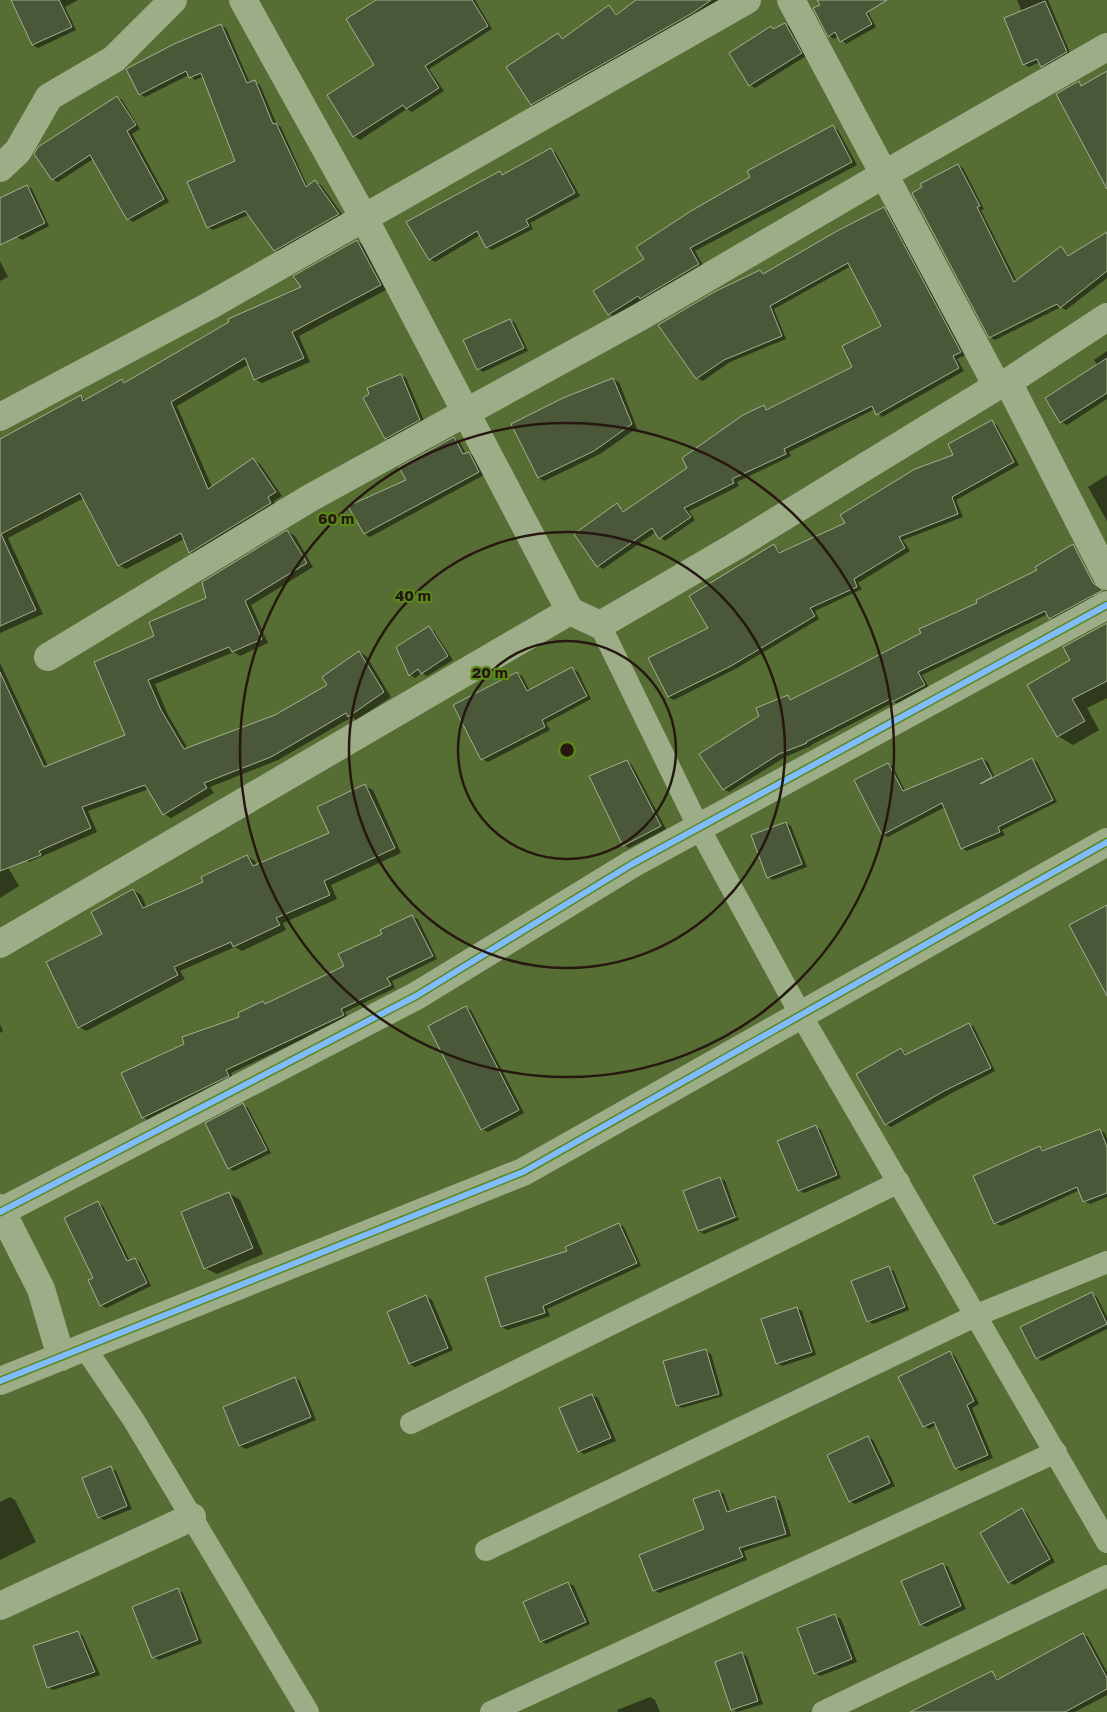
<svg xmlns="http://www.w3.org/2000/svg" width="1107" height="1712" viewBox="0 0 1107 1712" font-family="'Golos Text',sans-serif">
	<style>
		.shadow { fill: #0007 }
		.building { fill: #4b5739; stroke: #a3b28f }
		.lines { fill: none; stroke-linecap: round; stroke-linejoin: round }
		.lane { stroke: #9dad88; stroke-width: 22 }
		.street { stroke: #9dad88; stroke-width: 28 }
		.cycleway-casing { stroke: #5a871c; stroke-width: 9 }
		.cycleway { stroke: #80bcff; stroke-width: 6 }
		.ring { fill: none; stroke: #261810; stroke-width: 2.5 }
		.centre { fill: #261810; stroke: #5a871c; stroke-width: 2.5 }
		.ring-label { font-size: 15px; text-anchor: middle; font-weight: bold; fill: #261810; stroke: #5a871c; stroke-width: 4.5; stroke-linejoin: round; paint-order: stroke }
	</style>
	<rect width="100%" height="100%" fill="#566e34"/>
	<g class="shadow">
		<path d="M13,0H78L65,7L76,30L38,48L33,45Z"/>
		<path d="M379,0H475L492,29L429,69L444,91L412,112L407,109L360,140L354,136L328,95L376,65Z"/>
		<path d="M638,0H720L537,107L531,104L558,34L564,39L609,6L618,15Z"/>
		<path d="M831,0H862L876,27L846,44L838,36L834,39L829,36Z"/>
		<path d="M1017,0H1048L1071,55L1047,69L1040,62L1029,67L1024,64L1022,12Z"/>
		<path d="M785,24L791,27L806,56L755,88L750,85L771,28L775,30Z"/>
		<path d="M221,25L226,28L250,83L255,82L260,85L277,125L281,127L308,187L315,182L321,185L344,217L280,253L275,250L248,215L213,230L208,227L237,162L204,76L195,80L189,75L145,97L140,94Z"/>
		<path d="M117,97L122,100L140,129L132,134L169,202L133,222L128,219L93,159L58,182L52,179Z"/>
		<path d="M833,127L838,130L857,165L695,251L704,267L646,301L643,299L615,317L609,314L595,291L646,259Z"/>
		<path d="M551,150L556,153L580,196L530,223L533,229L492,250L487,247L480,235L435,262L430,259L500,172L504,175Z"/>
		<path d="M958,165L963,168L984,209L981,210L1017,282L1061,248L1070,256L1107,234V278L1066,310L1061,307L995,340L990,337Z"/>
		<path d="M27,186L32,189L49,226L22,240L17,237L0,199Z"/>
		<path d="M884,208L889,211L966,355L957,359L964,371L882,417L875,409L789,452L791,456L737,482L739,486L689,511L695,520L665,541L656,532L603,569L598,566L617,505L625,512L689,468L763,406L769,410L854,367L882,327L851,266L774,309L786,339L730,362L703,381L697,378L660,325L760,271L765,274Z"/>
		<path d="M357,241L364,245L388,289L299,336L310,362L262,383L255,379L249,364L177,406L212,487L253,459L260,464L282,496L274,501L278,507L197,556L190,552L184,539L126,569L119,565L84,498L8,538L43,614L0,633V440L81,397L87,400L122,380L127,383L302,288Z"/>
		<path d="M0,261L8,277L0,281Z"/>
		<path d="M510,320L515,323L528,351L483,372L478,369Z"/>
		<path d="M1107,351V399L1067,425L1061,422L1098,366L1094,360Z"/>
		<path d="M401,375L406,378L425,423L391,441L386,438Z"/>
		<path d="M613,379L619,382L637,428L600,454L544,481L539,478Z"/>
		<path d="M992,422L997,425L1019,465L956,500L963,517L903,540L910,551L858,583L862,589L815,611L819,619L737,668L674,700L668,697L710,629L774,545L782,553L847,523L955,455Z"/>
		<path d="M454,438L459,441L466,454L469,453L474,456L484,475L370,537L365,534L408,480Z"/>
		<path d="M1107,475V521L1088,487Z"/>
		<path d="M287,531L295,536L313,567L251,605L268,643L240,656L234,652L155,684L168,715L188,749L276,716L329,686L360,652L367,657L391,697L356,720L352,717L278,760L210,787L214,793L171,818L164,814L149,789L88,811L97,832L29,862L22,858L0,801V663L48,766L127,736L156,637L208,598Z"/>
		<path d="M1069,554L1095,599L1055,621L1048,614L922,675L929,688L898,704L894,702L811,745V746L785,757L729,792L724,789L788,697L793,700L979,604Z"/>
		<path d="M1107,626V698L1087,708L1099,730L1073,745L1058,736L1072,660Z"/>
		<path d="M429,628L434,631L453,660L427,676L422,673L415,678L410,675Z"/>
		<path d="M572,669L578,672L591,699L546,723L550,730L488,762L482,759L517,673L522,676L530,691Z"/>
		<path d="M982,759L988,762L995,778L1032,759L1037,762L1057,802L1002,830L1005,835L967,851L962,848L945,807L888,837L882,834L888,764L893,767L906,792Z"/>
		<path d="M627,762L632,765L666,829L629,848L624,845Z"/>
		<path d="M365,786L373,790L401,853L331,885L337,899L283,923L286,930L242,951L235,947L180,971L185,979L86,1031L79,1027L104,934L133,890L141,895L147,908L205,882L247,856L255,861L257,866L331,834Z"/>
		<path d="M786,823L791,826L807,867L773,880L768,877Z"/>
		<path d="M0,854L19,886L0,898Z"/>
		<path d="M412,916L418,919L437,959L392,981L395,988L345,1012L348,1018L231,1073L233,1078L148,1120L143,1117L241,1017L263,1002L267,1005L345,967L383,935Z"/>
		<path d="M466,1007L471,1010L524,1113L488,1132L482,1129Z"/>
		<path d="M0,1024L3,1031L0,1033Z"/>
		<path d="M969,1024L974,1027L995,1071L950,1094L891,1127L886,1124L901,1049L908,1055Z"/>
		<path d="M243,1105L248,1108L271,1153L234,1171L229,1168Z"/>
		<path d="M816,1127L821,1130L841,1178L804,1193L799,1190Z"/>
		<path d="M1100,1130L1105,1133L1107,1139V1197L1090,1204L1084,1201L1080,1190L1001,1226L995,1223L1040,1147L1046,1151Z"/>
		<path d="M720,1178L725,1181L737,1215L701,1229V1232L738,1217L739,1220L704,1234L699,1231Z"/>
		<path d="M229,1193L240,1200L263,1254L217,1274L205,1268Z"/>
		<path d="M98,1203L103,1206L130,1261L135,1259L140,1262L151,1286L106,1308L101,1305L94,1278Z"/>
		<path d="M619,1224L624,1227L641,1266L547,1309L550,1316L507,1330L502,1327L569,1252Z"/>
		<path d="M888,1268L894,1271L909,1310L873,1324L868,1321Z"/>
		<path d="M1092,1294L1097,1297L1107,1317V1329L1042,1361L1037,1358Z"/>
		<path d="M426,1296L432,1300L453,1350L415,1367L410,1364Z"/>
		<path d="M797,1308L802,1311L816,1355L782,1366L777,1363Z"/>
		<path d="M706,1351L711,1354L723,1396L682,1408L677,1405Z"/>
		<path d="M950,1353L955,1356L979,1404L972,1408L993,1458L961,1471L956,1468L937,1425L929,1429L924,1426Z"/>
		<path d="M295,1378L300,1381L316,1420L246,1449L240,1446L225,1407Z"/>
		<path d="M592,1395L598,1398L616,1441L584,1454L579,1451Z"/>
		<path d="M868,1437L873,1440L895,1486L855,1504L849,1501Z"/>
		<path d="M111,1468L116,1471L132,1509L104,1520L99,1517Z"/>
		<path d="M719,1491L724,1494L730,1512L775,1498L780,1501L791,1536L744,1551L747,1560L659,1593L654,1590L705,1530Z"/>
		<path d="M10,1497L15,1500L36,1542L0,1560V1502Z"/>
		<path d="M1022,1510L1027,1513L1055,1562L1014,1585L1009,1582Z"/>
		<path d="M943,1564L948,1567L966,1609L926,1627L921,1624Z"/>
		<path d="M568,1583L574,1586L590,1624L546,1644L541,1641Z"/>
		<path d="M178,1590L183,1593L202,1643L159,1660L153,1657Z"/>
		<path d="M835,1616L841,1619L857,1662L820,1676L815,1673Z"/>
		<path d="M78,1633L83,1636L100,1675L53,1690L48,1687Z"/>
		<path d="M1083,1634L1088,1637L1107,1672V1695L1075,1712H951L992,1673L1000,1680Z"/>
		<path d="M742,1653L747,1657L763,1704L737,1712L732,1709Z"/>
		<path d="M650,1697L655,1700L660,1712H618L617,1710Z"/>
	</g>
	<g class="building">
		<path d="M11,0H59L72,27L32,45Z"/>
		<path d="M376,0H472L488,26L425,66L439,88L406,109L403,105L353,137L327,95L374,65L346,19Z"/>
		<path d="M636,0H711L694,12L531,105L506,67L558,33L562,39L609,5L616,15Z"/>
		<path d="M817,0H887L866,13L872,24L840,42L835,32L828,37L813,8L820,5Z"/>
		<path d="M1045,1L1067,52L1041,67L1037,59L1023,65L1004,18Z"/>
		<path d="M785,23L802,53L749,86L729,53L771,26L773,29Z"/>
		<path d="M221,24L247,83L255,80L273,124L276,123L306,187L315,180L339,214L274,251L245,211L207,228L187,182L235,161L201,73L189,78L186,71L139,95L126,69L174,44Z"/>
		<path d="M1107,71V189L1056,94L1079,81L1081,86Z"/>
		<path d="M117,96L136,125L127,131L164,199L127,220L90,155L52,180L34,154L38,147Z"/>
		<path d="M833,125L852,162L690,248L699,264L640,299L638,296L608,315L593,291L644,259L636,247L691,211L750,177L747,171Z"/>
		<path d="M551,148L575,193L526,220L529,226L486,248L477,231L429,260L406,222L500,171L502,175Z"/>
		<path d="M958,164L980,206L977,207L1014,282L1061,246L1068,256L1107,232V271L1060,308L1057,304L989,338L912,193L922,187L920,184Z"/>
		<path d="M27,185L45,223L0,245V198Z"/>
		<path d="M884,207L961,352L953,356L959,368L876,415L872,406L784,449L786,454L732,479L734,483L684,508L691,517L659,539L652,528L597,567L574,534L617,503L623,512L687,468L682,458L743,415L764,405L766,410L852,367L842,346L881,326L848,263L770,306L782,336L724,360L696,379L658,325L714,292L760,270L763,274L837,231Z"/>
		<path d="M357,240L381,285L292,332L304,358L254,380L245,358L171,402L208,489L253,458L276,492L268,497L271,503L189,553L181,533L118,566L80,493L1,534L36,610L0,626V439L81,395L83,401L122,379L124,383L229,322L228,319L301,287L293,276Z"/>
		<path d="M510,319L524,348L477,370L463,340Z"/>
		<path d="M1107,358V393L1060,423L1045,398Z"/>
		<path d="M401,374L420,420L385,439L363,398L369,394L367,388Z"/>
		<path d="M613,378L632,424L594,451L538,478L511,424L563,398Z"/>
		<path d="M992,420L1014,462L952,497L958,514L899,537L905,548L854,579L857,587L810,608L815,616L731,666L668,697L648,658L708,628L689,596L774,544L779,553L845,523L840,515L915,469L953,455L948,444Z"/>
		<path d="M454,437L463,454L469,452L479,472L364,534L348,506L406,480L399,467Z"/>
		<path d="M287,530L307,563L245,601L262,639L232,652L229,647L148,680L161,710L184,749L275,715L327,685L322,677L359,651L384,692L348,717L346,713L271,757L204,783L207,788L163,815L145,785L82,807L91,828L39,851L41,855L0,871V672L44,767L125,735L94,662L154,636L149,622L206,598L202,582Z"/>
		<path d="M1073,544L1093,583L1103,590L1049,619L1045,611L918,672L925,685L892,702L890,699L806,742L807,743L779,754L723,790L699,754L759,716L756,708L788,695L790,700L846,672L921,633L919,629L977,603L976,600L1037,570L1035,567Z"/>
		<path d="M1107,623V681L1072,699L1085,721L1057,737L1027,685L1070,660L1063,647Z"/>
		<path d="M429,626L448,656L421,674L418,669L409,676L396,647Z"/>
		<path d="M572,667L587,696L542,720L545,727L481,760L453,705L517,672L527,691Z"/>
		<path d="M982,758L992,777L980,784L1032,758L1053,800L998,827L1000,832L961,849L942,803L882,835L854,780L888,763L903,791Z"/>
		<path d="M627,760L661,826L623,846L589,776Z"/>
		<path d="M365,784L395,848L324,881L330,895L276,918L280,925L233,947L231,942L174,967L178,975L78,1028L46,962L102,934L91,912L133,889L143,908L203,882L201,877L247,855L253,866L329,833L317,807Z"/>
		<path d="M786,822L802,864L767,878L751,835Z"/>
		<path d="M1107,905V996L1069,925Z"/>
		<path d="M412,915L433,956L387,978L391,985L341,1009L344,1015L226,1070L229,1076L142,1118L121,1073L184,1044L182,1037L239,1017L238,1013L263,1001L265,1004L344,966L338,954L382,934L380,930Z"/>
		<path d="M466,1006L519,1110L481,1130L428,1026Z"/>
		<path d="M969,1023L991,1068L944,1091L885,1125L856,1074L901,1048L905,1055Z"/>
		<path d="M243,1103L267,1150L228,1169L205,1123Z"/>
		<path d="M816,1125L837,1175L798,1191L777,1141Z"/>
		<path d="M1100,1129L1107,1147V1193L1083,1202L1077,1187L994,1224L973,1176L1040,1146L1042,1151Z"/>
		<path d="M720,1177L735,1217L698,1231L683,1191Z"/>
		<path d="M229,1192L253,1248L204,1269L181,1212Z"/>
		<path d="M98,1201L127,1261L135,1258L147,1283L100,1306L88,1280L93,1278L64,1218Z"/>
		<path d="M619,1223L637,1263L543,1306L545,1313L501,1327L485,1277L567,1251L565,1247Z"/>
		<path d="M889,1266L905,1307L867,1322L851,1281Z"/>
		<path d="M1092,1292L1107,1324L1036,1359L1020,1327Z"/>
		<path d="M426,1295L448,1348L409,1364L387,1312Z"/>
		<path d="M797,1307L812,1352L776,1364L761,1319Z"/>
		<path d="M706,1349L719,1394L676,1406L663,1361Z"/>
		<path d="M950,1351L974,1401L967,1405L988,1455L955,1469L934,1422L923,1427L898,1377Z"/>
		<path d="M295,1377L311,1417L239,1446L223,1407Z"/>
		<path d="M592,1394L611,1438L578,1452L559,1408Z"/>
		<path d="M868,1436L890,1483L849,1502L827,1455Z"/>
		<path d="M111,1466L127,1506L98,1518L82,1478Z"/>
		<path d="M719,1490L727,1512L775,1496L786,1534L739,1548L743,1557L653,1591L639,1555L704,1529L693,1499Z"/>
		<path d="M1022,1508L1050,1559L1008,1583L980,1533Z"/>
		<path d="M943,1563L961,1606L920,1625L901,1581Z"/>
		<path d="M568,1582L586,1622L540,1642L523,1602Z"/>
		<path d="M178,1588L198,1640L152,1658L132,1607Z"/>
		<path d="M835,1614L852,1659L814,1674L797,1628Z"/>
		<path d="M78,1631L95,1672L47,1688L33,1646Z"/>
		<path d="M1083,1633L1107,1678V1689L1065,1712H910L992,1671L997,1680Z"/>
		<path d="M742,1652L758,1701L731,1710L715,1662Z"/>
	</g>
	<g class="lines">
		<g class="lane">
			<path d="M600,625L699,828L801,1015L1107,1542"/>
			<path d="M85,1348L133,1419L308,1712"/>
			<path d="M411,1423L899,1182"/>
			<path d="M486,1550L977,1315L1107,1262"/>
			<path d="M491,1712L1056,1452"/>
			<path d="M823,1712L1107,1576"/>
		</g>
		<g class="street">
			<path d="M243,0L364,218L570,611"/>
			<path d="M791,0L997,386"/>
			<path d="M0,168L18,151L49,97L114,59L173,0"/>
			<path d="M1107,317L1008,382L1107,576"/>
			<path d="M0,417L209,306L747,0"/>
			<path d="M48,657L310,498L640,317L883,175L1107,47"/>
			<path d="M0,944L570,611L600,625L734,547L997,386L1008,382"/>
			<path d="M0,1208L41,1289L61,1357"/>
			<path d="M0,1212L416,996L632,864L1107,605"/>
			<path d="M0,1381L523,1172L1107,842"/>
			<path d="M0,1606L192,1517"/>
		</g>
		<defs>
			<g id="cycleway">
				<path d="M0,1212L416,996L632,864L1107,605"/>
				<path d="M0,1381L523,1172L1107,842"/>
			</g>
		</defs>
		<use href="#cycleway" class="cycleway-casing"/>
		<use href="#cycleway" class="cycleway"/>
	</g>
	<g class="ring">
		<circle cx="567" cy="750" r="109"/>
		<circle cx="567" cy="750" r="218"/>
		<circle cx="567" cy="750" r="327"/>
	</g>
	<circle cx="567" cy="750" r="8" class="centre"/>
	<g class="ring-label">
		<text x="336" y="524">60 m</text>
		<text x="413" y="601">40 m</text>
		<text x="490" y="678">20 m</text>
	</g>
</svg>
